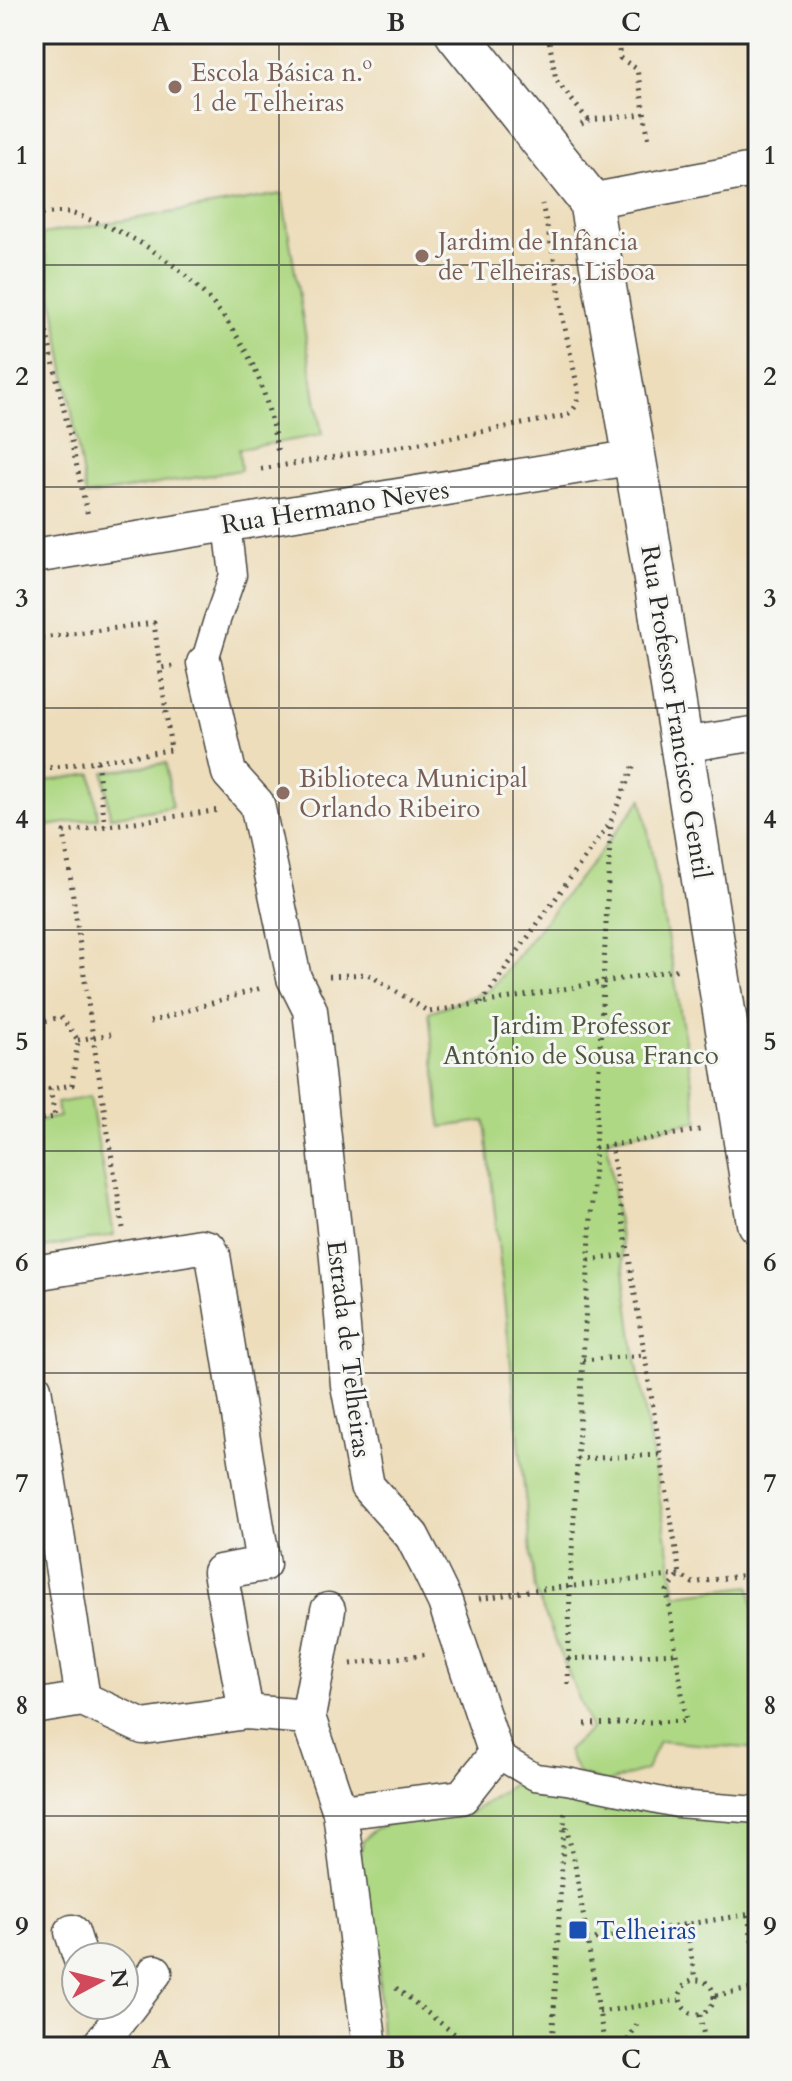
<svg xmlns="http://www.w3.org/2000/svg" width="792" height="2081" viewBox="0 0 792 2081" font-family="Cardo,serif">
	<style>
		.green { fill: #aed883; stroke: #6c8257; stroke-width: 2 }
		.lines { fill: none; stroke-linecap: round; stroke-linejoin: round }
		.pedestrian-casing { stroke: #484641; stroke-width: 29 }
		.minor-casing { stroke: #484641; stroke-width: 37 }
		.tertiary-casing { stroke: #484641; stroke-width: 45 }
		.path { stroke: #484641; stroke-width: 5; stroke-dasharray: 2 6; stroke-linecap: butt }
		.pedestrian { stroke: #fff; stroke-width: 26 }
		.minor { stroke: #fff; stroke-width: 34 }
		.tertiary { stroke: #fff; stroke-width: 42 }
		.grid { fill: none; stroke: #2b2b2b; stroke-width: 2; stroke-opacity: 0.55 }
		.education-dot { fill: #8d6e63; stroke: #f6f6f2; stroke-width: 3 }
		.transit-dot { fill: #1a4fb4; stroke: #f6f6f2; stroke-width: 3 }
		.labels { text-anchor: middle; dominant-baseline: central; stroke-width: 6; stroke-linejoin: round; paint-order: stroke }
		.education-label { font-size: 26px; fill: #785e54; stroke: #f6f6f2; text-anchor: start }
		.street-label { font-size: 26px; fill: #2b2b2b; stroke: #f6f6f2 }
		.park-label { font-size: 26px; fill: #4c5641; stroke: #f6f6f2 }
		.transit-label { font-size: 26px; fill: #164399; stroke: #f6f6f2; text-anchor: start }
		.neatline { fill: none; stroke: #2b2b2b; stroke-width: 3 }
		.grid-label { font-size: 26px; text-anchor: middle; font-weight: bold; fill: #2b2b2b }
	</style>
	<rect width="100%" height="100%" fill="#f6f6f2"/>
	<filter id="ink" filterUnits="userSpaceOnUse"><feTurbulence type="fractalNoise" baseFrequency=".0125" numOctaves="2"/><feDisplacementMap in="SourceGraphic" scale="16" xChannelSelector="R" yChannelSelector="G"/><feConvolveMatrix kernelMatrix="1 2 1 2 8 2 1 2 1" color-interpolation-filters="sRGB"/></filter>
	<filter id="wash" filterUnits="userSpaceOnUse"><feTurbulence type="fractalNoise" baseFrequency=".006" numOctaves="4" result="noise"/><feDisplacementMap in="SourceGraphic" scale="32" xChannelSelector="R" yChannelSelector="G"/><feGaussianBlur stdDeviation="1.8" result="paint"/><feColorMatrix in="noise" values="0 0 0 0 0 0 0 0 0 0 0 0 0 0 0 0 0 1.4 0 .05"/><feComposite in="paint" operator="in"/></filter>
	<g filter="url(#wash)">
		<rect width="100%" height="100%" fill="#edddbb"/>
		<g class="green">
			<path d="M282,194L322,435L239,449L241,470L86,496L42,234Z"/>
			<path d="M166,763L172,807L110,817L104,772Z"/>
			<path d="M92,774L98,818L34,828V783Z"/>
			<path d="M642,799L675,980L698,1121L607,1139L634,1347L676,1595L750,1586L758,1634V1749L659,1741L646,1770L607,1783L579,1774L567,1751L591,1729L535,1590L485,1121L441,1127L429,1012L490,990Z"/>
			<path d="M90,1097L114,1235L44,1248L34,1243V1121L59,1117L57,1103Z"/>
			<path d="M535,1777L758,1810V2047H381L378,1942L358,1864L363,1841L374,1829L423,1812L469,1814L514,1784Z"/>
		</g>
	</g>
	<g filter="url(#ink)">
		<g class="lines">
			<defs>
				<g id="pedestrian">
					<path d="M204,663L217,620L233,575L227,524"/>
					<path d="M496,1754L535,1777L567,1781L677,1804L758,1810"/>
				</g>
				<g id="minor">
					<path d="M590,201L758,169"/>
					<path d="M34,556L635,457"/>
					<path d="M204,663L229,773L257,804L294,978L310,1010L336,1247L348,1385L367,1486L412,1536L428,1567L445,1602L496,1754L462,1797L340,1812"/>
					<path d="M682,745L758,733"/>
					<path d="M34,1273L201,1246L209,1248L213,1255L263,1564L220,1572L246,1712"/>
					<path d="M34,1388L83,1699"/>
					<path d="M328,1610L308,1717L340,1812L370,2047"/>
					<path d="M34,1707L83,1699L143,1727L246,1712L308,1717"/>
					<path d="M72,1932L80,1957"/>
					<path d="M98,2047L155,1972"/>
				</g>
				<path id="tertiary" d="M457,34L590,201L647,530L758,1223"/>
			</defs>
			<use href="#pedestrian" class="pedestrian-casing"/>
			<use href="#minor" class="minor-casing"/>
			<use href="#tertiary" class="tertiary-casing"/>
			<g class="path">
				<path d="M548,34L556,80L588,120L578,126"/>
				<path d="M619,50L620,58L637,69L649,141"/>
				<path d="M588,120L644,114"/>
				<path d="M34,214C44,215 59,211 70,213C78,215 86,218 93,221C160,244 218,296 250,359C265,389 272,421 278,453"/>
				<path d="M34,277L88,516"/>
				<path d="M261,469L433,441L564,416C576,410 579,402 578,389L563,319L556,267L542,204"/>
				<path d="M34,639L154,623L160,668"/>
				<path d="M97,761L171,750L160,668L173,666"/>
				<path d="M34,770L97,761L105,826"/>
				<path d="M329,976L368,974L429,1012L680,969"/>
				<path d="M481,1003L611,821L634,765"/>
				<path d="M150,1022L264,987"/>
				<path d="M78,1040L111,1034"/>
				<path d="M34,1120L55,1117L50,1089L72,1085L78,1040L61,1017L44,1021"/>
				<path d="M595,1148L705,1129"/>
				<path d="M123,1228L93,1038L64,832L220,810"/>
				<path d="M589,1260L628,1255"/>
				<path d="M583,1360L645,1355"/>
				<path d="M577,1459L661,1455"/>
				<path d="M479,1599L535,1590L680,1575L693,1583L758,1573"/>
				<path d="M568,1659L676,1653"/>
				<path d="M351,1664L428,1654"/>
				<path d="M568,1684L570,1587L595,1148L611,821"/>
				<path d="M585,1724L686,1721L667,1591L680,1575L611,1145"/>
				<path d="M566,1827L574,1859L605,2047"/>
				<path d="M748,1915L758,1977"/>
				<path d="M686,1925L695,1979"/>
				<path d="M587,1940L758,1913"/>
				<circle cx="697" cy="1997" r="17"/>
				<path d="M396,1988L471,2047"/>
				<path d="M716,1995L758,1988"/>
				<path d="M599,2012L679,2000"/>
				<path d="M700,2015L706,2047"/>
				<path d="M552,2047L565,1808"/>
				<path d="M624,2047L637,2024"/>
			</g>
			<use href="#pedestrian" class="pedestrian"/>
			<use href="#minor" class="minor"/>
			<use href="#tertiary" class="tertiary"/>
		</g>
	</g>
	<path class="grid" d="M279,34V2047M513,34V2047M34,265H758M34,487H758M34,708H758M34,930H758M34,1151H758M34,1373H758M34,1594H758M34,1816H758"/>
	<g class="education-dot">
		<circle cx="175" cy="87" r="8"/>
		<circle cx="422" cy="256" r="8"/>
		<circle cx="283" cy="793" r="8"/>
	</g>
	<rect class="transit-dot" x="568" y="1920" width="20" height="20" rx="4"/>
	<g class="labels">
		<g class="education-label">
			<text x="191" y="72">Escola Básica n.º<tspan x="191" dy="30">1 de Telheiras</tspan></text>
			<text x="438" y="241">Jardim de Infância<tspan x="438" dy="30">de Telheiras, Lisboa</tspan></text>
			<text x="299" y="778">Biblioteca Municipal<tspan x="299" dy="30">Orlando Ribeiro</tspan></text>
		</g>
		<g class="street-label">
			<text transform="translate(335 507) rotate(-9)">Rua Hermano Neves</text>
			<text transform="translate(676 712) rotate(81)">Rua Professor Francisco Gentil</text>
			<text transform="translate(349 1349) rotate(83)">Estrada de Telheiras</text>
		</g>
		<g class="park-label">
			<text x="581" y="1025">Jardim Professor<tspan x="581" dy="30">António de Sousa Franco</tspan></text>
		</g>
		<g class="transit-label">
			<text x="596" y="1930">Telheiras</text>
		</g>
	</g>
	<rect width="792" height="2081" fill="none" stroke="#f6f6f2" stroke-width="88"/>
	<g transform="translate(100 1981) rotate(83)"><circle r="38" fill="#f6f6f2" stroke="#a5a5a2" stroke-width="2"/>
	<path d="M0-6L14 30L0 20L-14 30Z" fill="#d1495b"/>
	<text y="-12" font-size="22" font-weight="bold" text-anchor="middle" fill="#2b2b2b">N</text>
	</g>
	<rect x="44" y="44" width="704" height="1993" class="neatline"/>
	<g class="grid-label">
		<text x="161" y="31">A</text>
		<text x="396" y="31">B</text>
		<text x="631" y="31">C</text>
		<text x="22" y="164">1</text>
		<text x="770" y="164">1</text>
		<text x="22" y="385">2</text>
		<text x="770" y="385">2</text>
		<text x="22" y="607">3</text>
		<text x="770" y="607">3</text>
		<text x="22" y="828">4</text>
		<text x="770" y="828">4</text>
		<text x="22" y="1050">5</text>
		<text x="770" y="1050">5</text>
		<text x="22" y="1271">6</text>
		<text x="770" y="1271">6</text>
		<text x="22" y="1492">7</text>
		<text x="770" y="1492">7</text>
		<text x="22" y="1714">8</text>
		<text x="770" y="1714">8</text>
		<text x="22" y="1935">9</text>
		<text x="770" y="1935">9</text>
		<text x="161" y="2068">A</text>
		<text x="396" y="2068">B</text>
		<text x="631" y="2068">C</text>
	</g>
</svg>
